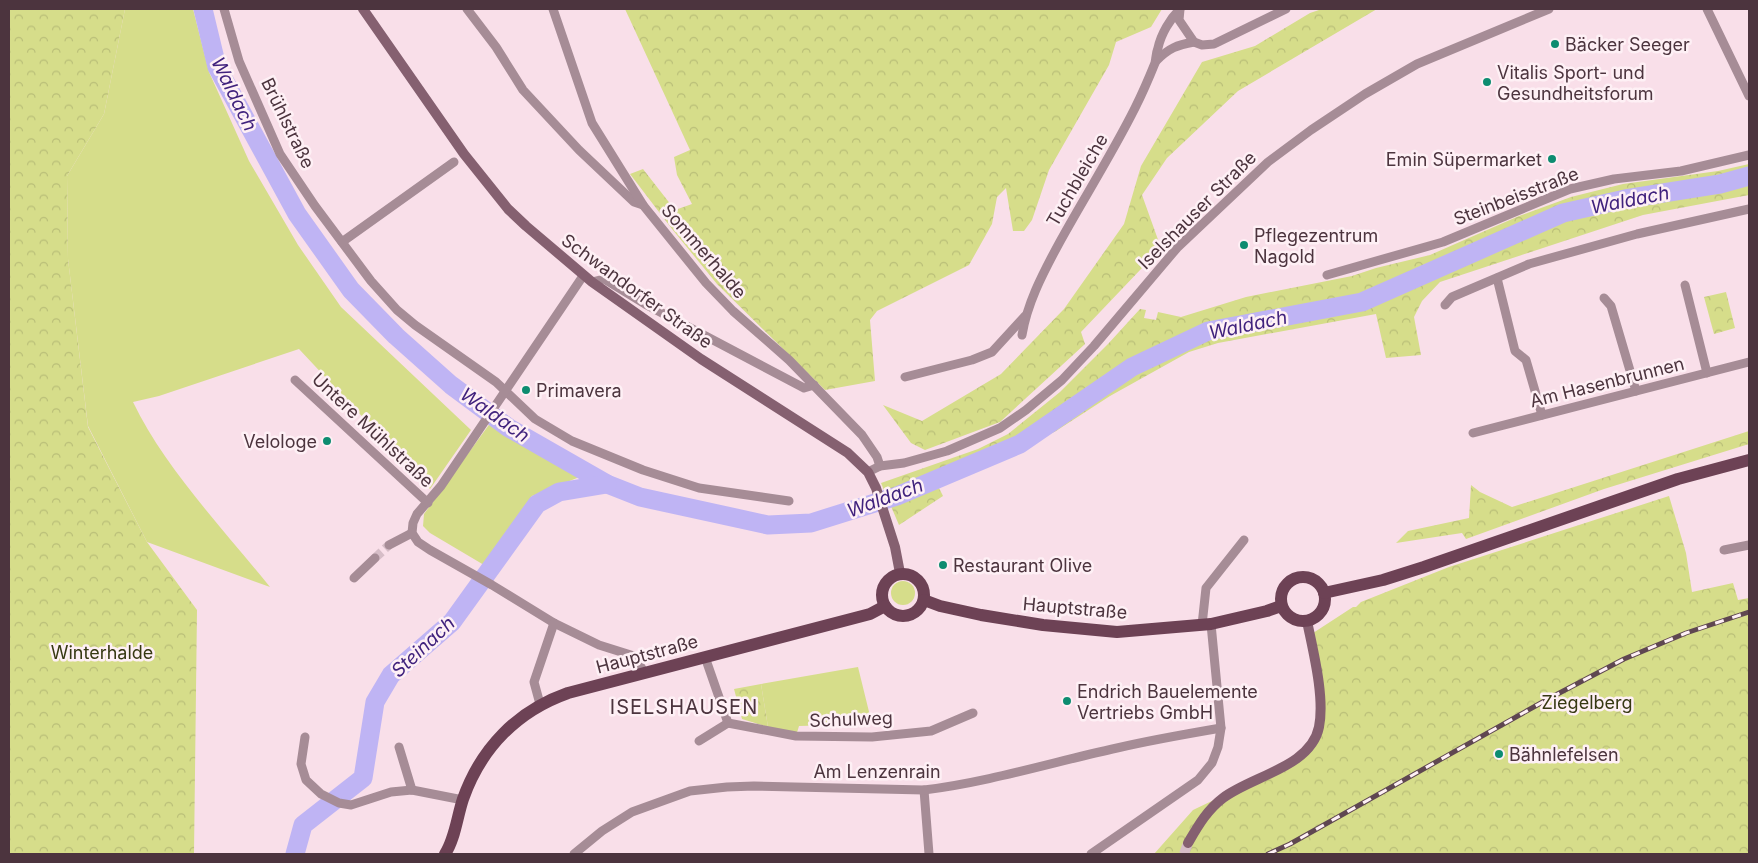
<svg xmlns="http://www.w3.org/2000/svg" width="1758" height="863" viewBox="0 0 1758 863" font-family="Inter,sans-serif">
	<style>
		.green { fill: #d6dd8a }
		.forest { fill: url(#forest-crowns) }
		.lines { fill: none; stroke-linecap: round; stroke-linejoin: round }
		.river { stroke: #bfb4f4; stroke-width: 19 }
		.street-tunnel { stroke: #d6bdc7; stroke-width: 9; stroke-dasharray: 9 4.5; stroke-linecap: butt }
		.secondary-tunnel { stroke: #d6bdc7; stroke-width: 10; stroke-dasharray: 10 5; stroke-linecap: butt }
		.street { stroke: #a68c96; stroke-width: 9 }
		.secondary { stroke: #856070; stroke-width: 10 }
		.primary { stroke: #6d4255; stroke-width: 12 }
		.rail-casing { stroke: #5f4751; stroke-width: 5 }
		.rail { stroke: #fef0f5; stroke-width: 3; stroke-dasharray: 9; stroke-linecap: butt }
		.poi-dot { fill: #0d8c70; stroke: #fef0f5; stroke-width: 2 }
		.labels { text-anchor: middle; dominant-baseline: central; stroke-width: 5; stroke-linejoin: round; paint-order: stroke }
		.poi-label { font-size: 18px; fill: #4c343e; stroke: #fef0f5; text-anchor: start }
		.street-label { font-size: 18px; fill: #4c343e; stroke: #fef0f5 }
		.park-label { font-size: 18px; fill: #363812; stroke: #fef0f5 }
		.water-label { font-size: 19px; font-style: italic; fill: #40227d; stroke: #fef0f5 }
		.quarter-label { font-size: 20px; letter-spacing: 1px; fill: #4c343e; stroke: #fef0f5 }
	</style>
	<defs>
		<pattern id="forest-crowns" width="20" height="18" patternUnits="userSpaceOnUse" patternTransform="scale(1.25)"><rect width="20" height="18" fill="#d6dd8a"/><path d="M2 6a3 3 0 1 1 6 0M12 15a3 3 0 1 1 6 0" fill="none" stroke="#b9be78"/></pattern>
	</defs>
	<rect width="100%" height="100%" fill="#f9dfe9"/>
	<g class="green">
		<path d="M125,9H193L209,72L249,161L298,245L341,307L471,430L430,489L299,349L159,396L133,402C164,467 224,530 270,587L147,542L88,426L68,259L67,176L104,114Z"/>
		<path d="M491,422L587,474L532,496L484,565L430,533L423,526L424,514Z"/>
		<circle cx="903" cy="593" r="12"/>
		<path d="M858,667L872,724L799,726L796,736L768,727L761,684Z"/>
	</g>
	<g class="forest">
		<path d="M9,9H125L104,114L67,176L68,259L88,427L147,542L197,610L194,854H9Z"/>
		<path d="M625,9H1162L1151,27L1116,42L1109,65L1049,170L1032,220L1024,231H1013L1006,188L997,197L992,224L969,265L877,311L870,320L875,381L825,390L717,284L672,229L630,174L643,169L675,210L692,204L677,175L674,157L690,150Z"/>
		<path d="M1322,9H1377L1238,91L1167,158L1142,195L1161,248L1081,332L1085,344L1000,422L925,450L911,443L883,405L922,421L1001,374L1064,309L1124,224L1141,166L1202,62L1255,46L1310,13Z"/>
		<path d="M1749,164V195L1643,215L1440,282L1422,301L1414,317L1421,355L1386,358L1376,314L1218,343L1189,352L1110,396L1056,431L939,488L943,496L899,525L881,483L978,449L1008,434L1060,392L1108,344L1140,309L1146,310L1144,318L1156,320L1158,312L1181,317L1246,297L1352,276L1376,268L1430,255L1519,216L1571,197L1623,184L1718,171Z"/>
		<path d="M1726,292L1735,328L1714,334L1704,297Z"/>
		<path d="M1749,431V444L1604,489L1466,539L1462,533L1396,543L1408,531L1469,518L1471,485L1480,492L1512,507Z"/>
		<path d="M1669,496L1686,553L1692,592L1733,583L1738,600L1749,598V854H1154L1193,810L1289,764L1319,728L1310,635L1353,607H1356L1361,602L1449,567Z"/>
		<path d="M761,684L768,727L742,719L734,689Z"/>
	</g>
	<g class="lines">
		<g class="river">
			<path d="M203,9L217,67L297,214L351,290L396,336L451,385L509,428L607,484L640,497L768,525L811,523L897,496L1020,444L1132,367L1208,331L1362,302L1563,213L1625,199L1720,184L1749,176"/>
			<path d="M295,854L303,825L363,778L375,702L391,675L452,622L537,504L559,492L607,484"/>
		</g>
		<path class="street-tunnel" d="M375,558L389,545"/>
		<path class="secondary-tunnel" d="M1184,854L1188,843"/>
		<g class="street">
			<path d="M224,9L239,61L280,154L315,206L371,281L397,310L415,325L496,382L535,419L572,441L643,470L699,488L789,501"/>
			<path d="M467,9L496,47L523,90L579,150L634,202L643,205"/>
			<path d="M553,9L592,123L643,205L706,283L733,311L789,360L862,435L877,457L880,466"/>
			<path d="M1180,9L1179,20L1194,42L1202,45L1214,44L1286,9"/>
			<path d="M1707,9L1749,96"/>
			<path d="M1156,61C1169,48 1177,45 1194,42"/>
			<path d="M342,242L454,162"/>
			<path d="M1327,275L1443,242L1570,189L1614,179L1681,171L1749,155"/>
			<path d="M583,276L441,486L417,514L413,523L412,533L418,542L430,550L492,585L554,623L599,645L634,656L644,672"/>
			<path d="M1497,278L1515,351L1526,360L1542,415"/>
			<path d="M592,282L604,279L645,304L804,388L814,385"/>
			<path d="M1685,285L1707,373"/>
			<path d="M1604,298L1611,306L1636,391"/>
			<path d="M1445,305L1452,297L1529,264L1637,234L1749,209"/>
			<path d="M1022,335C1027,304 1042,275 1057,247C1082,201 1111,156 1135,108C1142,94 1149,78 1155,63C1156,58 1156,53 1158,48C1161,34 1170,19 1180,9"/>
			<path d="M905,377L972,360L992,352L1025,316"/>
			<path d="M295,380L428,503"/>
			<path d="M1473,433L1749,362"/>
			<path d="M868,472L880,466L904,463L947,451L1000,428L1026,410L1062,380L1094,346L1177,248L1268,162L1311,130L1365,94L1417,64L1549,9"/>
			<path d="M389,545L412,533"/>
			<path d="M1724,550L1749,545"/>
			<path d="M354,578L375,558"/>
			<path d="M1202,625L1206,588L1244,540"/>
			<path d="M705,657L728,723L796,736L872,737L931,731L973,713"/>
			<path d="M540,704L534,682L554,623"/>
			<path d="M305,737L301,764L306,780L321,794L339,803L351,805L391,792L412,790L463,800"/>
			<path d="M699,741L728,723"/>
			<path d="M399,747L412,790"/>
			<path d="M924,790L929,854"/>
			<path d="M574,854L602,831L632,812L690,791L727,787L754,786L924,790C989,782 1053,762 1117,748C1151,740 1186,734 1221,728"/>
			<path d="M1091,854L1198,780L1212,763L1218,747L1221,728L1211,624"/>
		</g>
		<g class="secondary">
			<path d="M363,9L464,154L508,209L526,226L592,282L701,359L848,453L868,472L876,488L895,547L900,573"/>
			<path d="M1188,843C1198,826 1207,810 1223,798C1252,776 1311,767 1319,727C1325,697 1313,651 1307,621"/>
		</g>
		<g class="primary">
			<circle cx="903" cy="595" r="21"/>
			<circle cx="1303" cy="599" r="22"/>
			<path d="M1324,593L1383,580L1424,567L1678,479L1749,460"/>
			<path d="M924,600L940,606L981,615L1043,625L1117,632L1211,624L1267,611L1281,606"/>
			<path d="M445,854C455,839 457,817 463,799C481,748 517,711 568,693L870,614L885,606"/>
		</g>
		<defs>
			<path id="rail" d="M1268,854L1290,844L1548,699L1624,659L1686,633L1749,612"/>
		</defs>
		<use href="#rail" class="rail-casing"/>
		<use href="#rail" class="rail"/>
	</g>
	<g class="poi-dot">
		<circle cx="1555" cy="44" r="5"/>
		<circle cx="1487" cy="82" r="5"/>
		<circle cx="1552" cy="159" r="5"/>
		<circle cx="1244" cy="245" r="5"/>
		<circle cx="526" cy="390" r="5"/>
		<circle cx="327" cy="441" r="5"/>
		<circle cx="943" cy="565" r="5"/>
		<circle cx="1067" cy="701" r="5"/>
		<circle cx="1499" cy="754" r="5"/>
	</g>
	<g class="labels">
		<g class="poi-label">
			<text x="1565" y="44">Bäcker Seeger</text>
			<text x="1497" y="72">Vitalis Sport- und<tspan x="1497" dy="21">Gesundheitsforum</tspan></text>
			<text x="1542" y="159" text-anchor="end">Emin Süpermarket</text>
			<text x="1254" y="235">Pflegezentrum<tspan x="1254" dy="21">Nagold</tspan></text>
			<text x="536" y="390">Primavera</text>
			<text x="317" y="441" text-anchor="end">Velologe</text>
			<text x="953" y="565">Restaurant Olive</text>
			<text x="1077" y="691">Endrich Bauelemente<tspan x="1077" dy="21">Vertriebs GmbH</tspan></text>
			<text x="1509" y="754">Bähnlefelsen</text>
		</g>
		<g class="street-label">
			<text transform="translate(288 123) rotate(64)">Brühlstraße</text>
			<text transform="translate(1077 180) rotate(-60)">Tuchbleiche</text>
			<text transform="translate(1516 196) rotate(-21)">Steinbeisstraße</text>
			<text transform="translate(1197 210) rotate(-45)">Iselshauser Straße</text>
			<text transform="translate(704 251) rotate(49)">Sommerhalde</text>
			<text transform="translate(637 291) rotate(36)">Schwandorfer Straße</text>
			<text transform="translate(1607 382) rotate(-14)">Am Hasenbrunnen</text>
			<text transform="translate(373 430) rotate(43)">Untere Mühlstraße</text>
			<text transform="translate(1075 608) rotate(5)">Hauptstraße</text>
			<text transform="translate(647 654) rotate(-15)">Hauptstraße</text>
			<text transform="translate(851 719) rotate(-2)">Schulweg</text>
			<text x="877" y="771">Am Lenzenrain</text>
		</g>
		<g class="park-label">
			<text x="102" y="652">Winterhalde</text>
			<text x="1587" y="702">Ziegelberg</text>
		</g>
		<g class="water-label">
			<text transform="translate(234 94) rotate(64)">Waldach</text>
			<text transform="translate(1630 200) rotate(-11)">Waldach</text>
			<text transform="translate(1248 325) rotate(-12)">Waldach</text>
			<text transform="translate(495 415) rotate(35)">Waldach</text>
			<text transform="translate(885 498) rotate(-20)">Waldach</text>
			<text transform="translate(423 647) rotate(-43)">Steinach</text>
		</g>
		<g class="quarter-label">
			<text x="684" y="707">ISELSHAUSEN</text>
		</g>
	</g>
	<rect width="1758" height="863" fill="none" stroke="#4c343e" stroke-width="20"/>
</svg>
